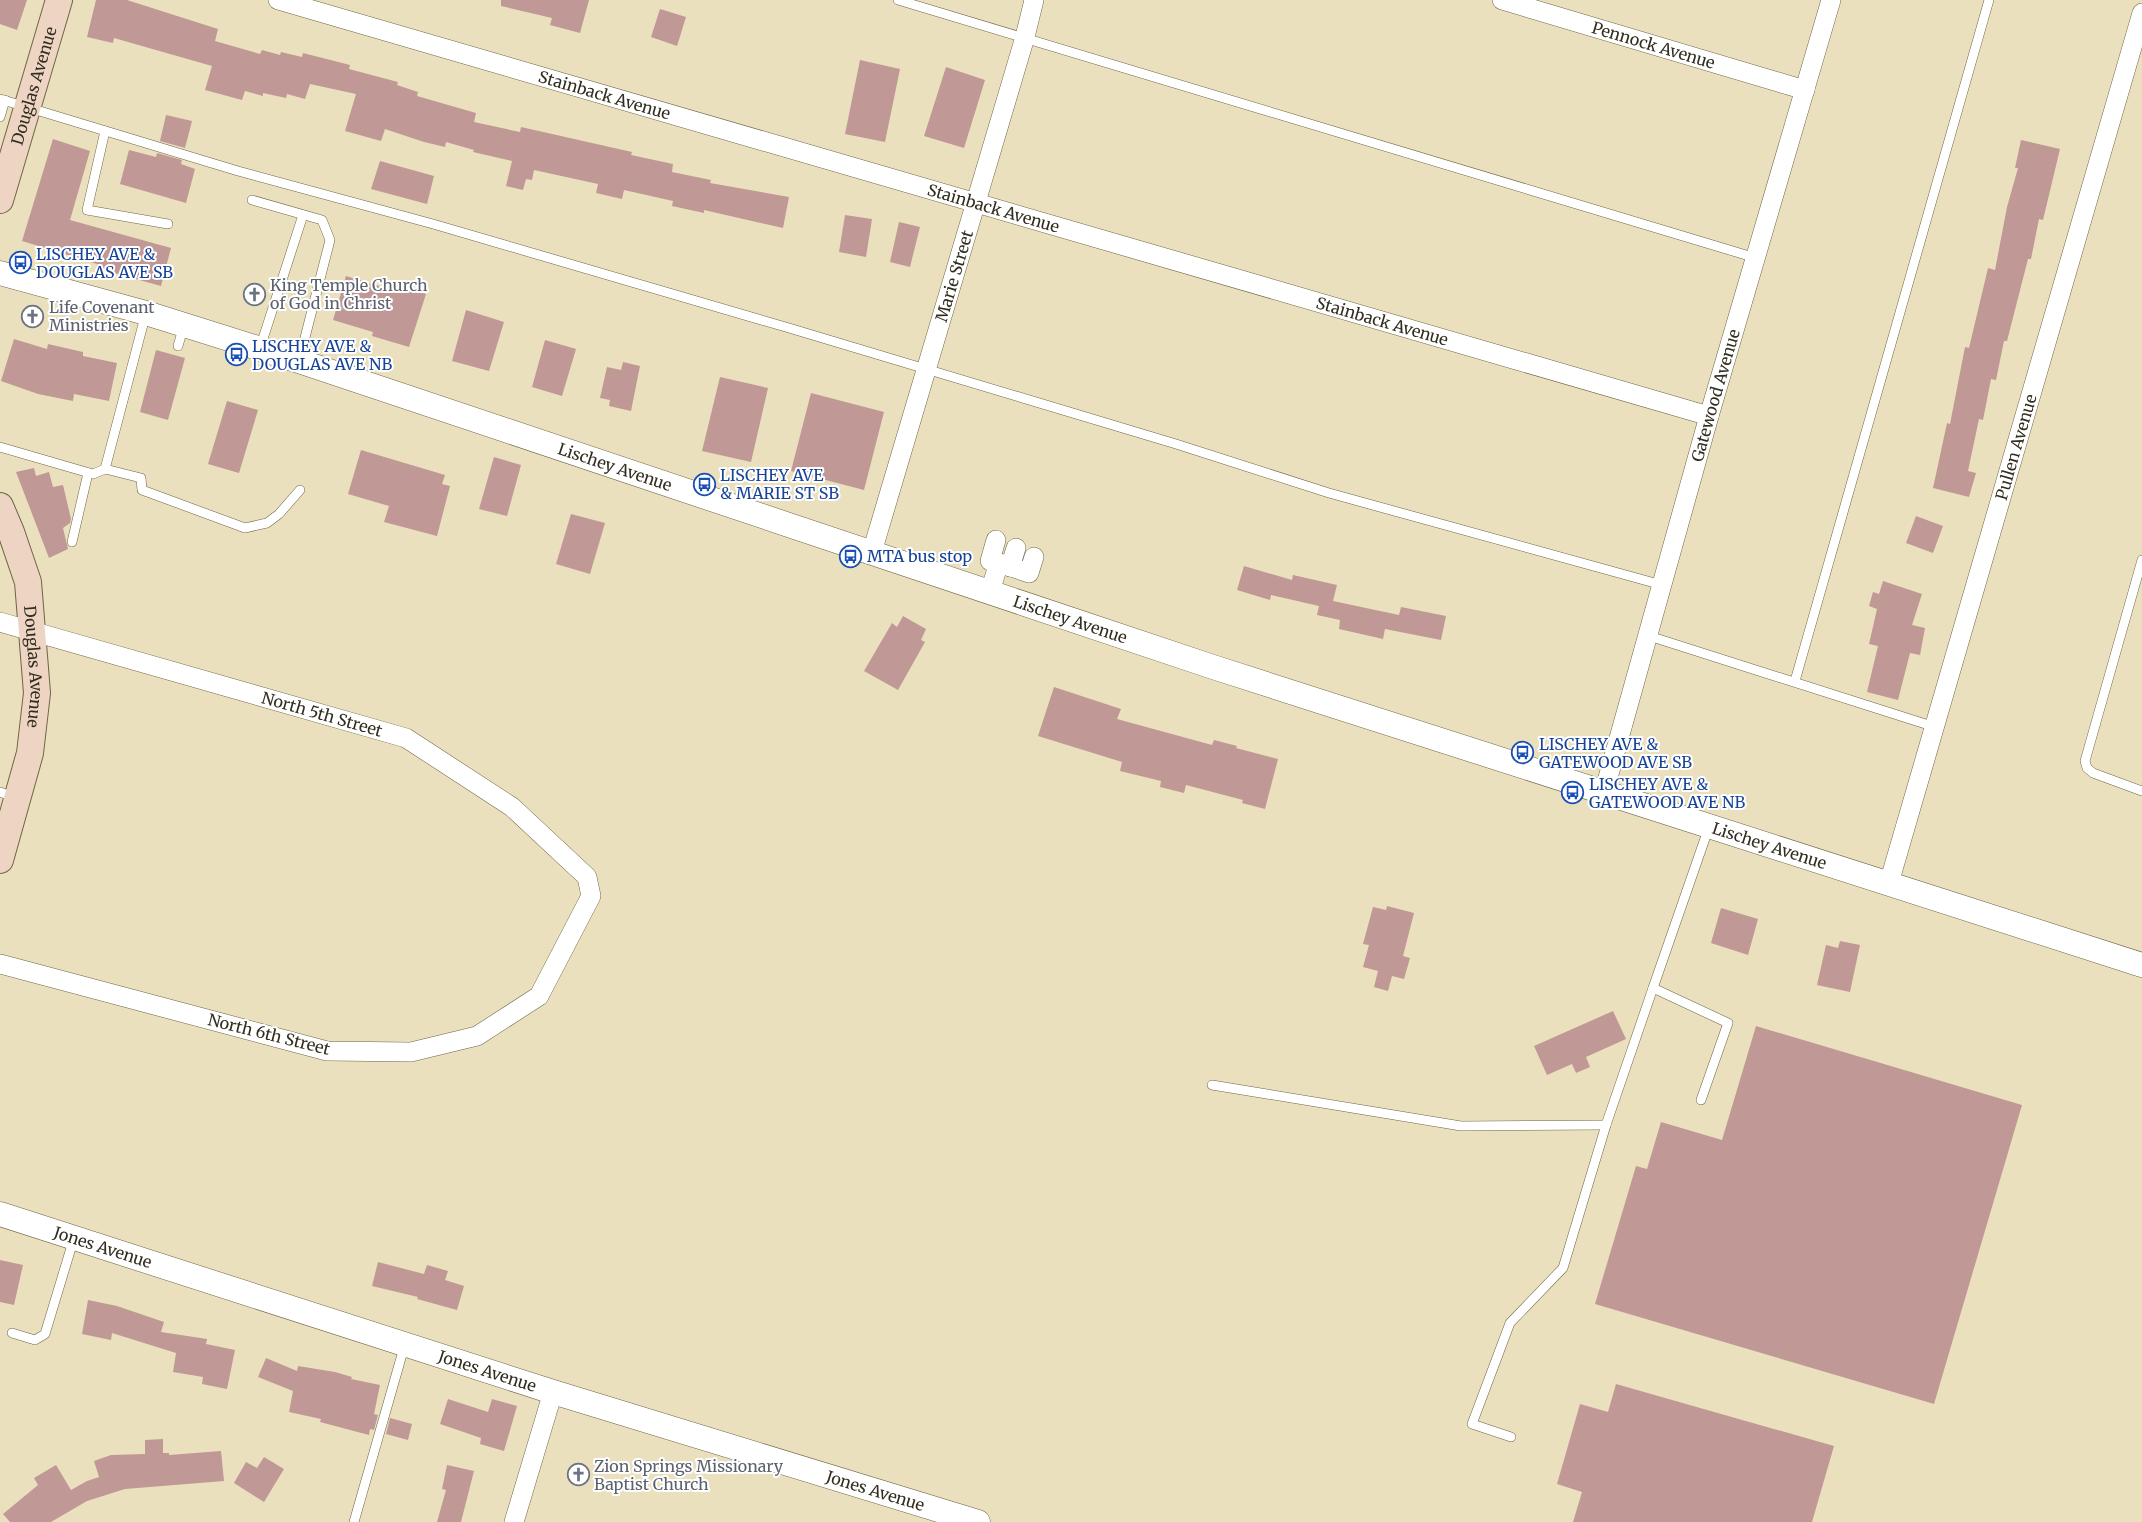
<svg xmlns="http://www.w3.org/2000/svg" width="2142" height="1522" viewBox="0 0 2142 1522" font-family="Merriweather,serif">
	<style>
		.building { fill: #c09896 }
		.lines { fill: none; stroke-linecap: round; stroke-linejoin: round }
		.service-casing { stroke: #6e6545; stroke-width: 10 }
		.minor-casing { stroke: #6e6545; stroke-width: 20 }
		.tertiary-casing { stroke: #6e6545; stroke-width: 25 }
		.secondary-casing { stroke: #6e6545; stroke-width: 28 }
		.service { stroke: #fff; stroke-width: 9 }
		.minor { stroke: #fff; stroke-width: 19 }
		.tertiary { stroke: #fff; stroke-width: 24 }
		.secondary { stroke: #eed5c3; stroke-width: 26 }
		.labels { text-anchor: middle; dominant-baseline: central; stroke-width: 4; stroke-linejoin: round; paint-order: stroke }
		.street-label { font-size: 16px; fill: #312d1f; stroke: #fff }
		.transit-label { font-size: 16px; fill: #164399; stroke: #fff; text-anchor: start }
		.worship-label { font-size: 16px; fill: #5b616d; stroke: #fff; text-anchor: start }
	</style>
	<rect width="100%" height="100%" fill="#ebe0bd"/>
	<g class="building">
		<path d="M0,0H27L17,30L0,24Z"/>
		<path d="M96,0H127L218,29L215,41L260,54L262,50L280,55L281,52L302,57L303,53L350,65L349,69L398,82L397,85L418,92L417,96L476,113L474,122L520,132L521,127L632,152L631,155L673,164L672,172L711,180L710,183L789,197L783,228L704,210V213L672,206L673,201L624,190L622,199L596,193L598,184L534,170L532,180L526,179L523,190L506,186L512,161L473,152L474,150L446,142L445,147L424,142L385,129L381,141L345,131L356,94L310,84L305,99L287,94L286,98L263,93V96L245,91L242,100L205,90L212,66L114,38L113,43L87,37Z"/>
		<path d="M501,0H589L580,33L550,25L552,18L501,6Z"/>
		<path d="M660,9L686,17L677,46L651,37Z"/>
		<path d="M860,60L900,69L885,142L845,134Z"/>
		<path d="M946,67L985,80L964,148L924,136Z"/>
		<path d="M166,115L192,121L185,148L160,141Z"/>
		<path d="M53,139L90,151L70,220L171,248L161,286L96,268L97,264L22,241Z"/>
		<path d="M2021,140L2060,149L2043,220L2039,219L2031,259H2028L2007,341H2004L1996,380L1991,379L1983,420L1979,419L1968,471L1976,473L1969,497L1933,488L1947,423L1950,424L1965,347L1969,348L1988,268L1995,270L2007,207L2018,168H2015Z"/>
		<path d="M129,150L156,157L157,153L182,160L181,164L195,169L186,203L120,184Z"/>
		<path d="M380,161L434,176L427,204L371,189Z"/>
		<path d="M845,215L872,219L866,257L839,252Z"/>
		<path d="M899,222L920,227L910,267L890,262Z"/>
		<path d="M346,276L386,288L388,283L426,294L409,347L372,336L373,332L333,320Z"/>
		<path d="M466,310L504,322L489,371L452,361Z"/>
		<path d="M14,339L47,349L48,344L83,352V356L117,363L109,401L74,394L73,401L38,394L1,381Z"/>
		<path d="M545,340L576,349L562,396L532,387Z"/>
		<path d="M156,350L185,358L168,420L140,412Z"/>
		<path d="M623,362L640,366L631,411L609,406L610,400L600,398L607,367L621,370Z"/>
		<path d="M720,377L768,388L751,462L702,451Z"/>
		<path d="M811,393L884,412L864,490L791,471Z"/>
		<path d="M227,401L258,410L239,473L208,464Z"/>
		<path d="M361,450L445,475L442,484L450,486L437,536L384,522L389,506L348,494Z"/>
		<path d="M494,457L521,465L507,516L479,509Z"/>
		<path d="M34,468L36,476L49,472L53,487L63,485L71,519L70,523L63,528L68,549L49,558L16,472Z"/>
		<path d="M571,514L605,523L590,574L556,564Z"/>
		<path d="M1916,516L1943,526L1933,553L1906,543Z"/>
		<path d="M1244,566L1292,580L1293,575L1337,585L1333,601L1399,615L1401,607L1446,616L1441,640L1385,629L1383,639L1339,629L1340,620L1317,615L1319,606L1271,595L1270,600L1237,590Z"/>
		<path d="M1883,581L1922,594L1912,625L1925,628L1920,655L1910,653L1898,700L1867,692L1878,646L1869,644L1877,609L1869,606L1873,592L1879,594Z"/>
		<path d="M903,616L926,629L921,640L925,642L898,690L864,671L892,623L897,627Z"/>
		<path d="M1054,687L1121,709L1117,719L1212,745L1214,740L1237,746L1236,748L1278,759L1265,809L1242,803L1243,800L1186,785L1184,793L1160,787L1161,781L1120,771L1122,762L1038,736Z"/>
		<path d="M1387,906L1414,913L1403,956L1410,958L1404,979L1392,976L1388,991L1374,987L1378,971L1363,967L1369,945L1363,944L1373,907L1386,910Z"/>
		<path d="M1721,908L1758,919L1748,955L1711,943Z"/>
		<path d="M1840,941L1860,945L1850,992L1817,985L1826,945L1838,948Z"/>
		<path d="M1613,1011L1626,1039L1586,1057L1590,1067L1576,1073L1572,1064L1547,1075L1534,1046Z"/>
		<path d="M1756,1026L2022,1105L1934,1404L1595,1304L1636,1166L1647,1169L1661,1122L1722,1140Z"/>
		<path d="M0,1260L23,1265L14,1305L0,1302Z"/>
		<path d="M378,1262L424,1274L427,1265L448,1271L445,1280L464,1286L457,1310L417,1299L418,1297L372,1286Z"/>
		<path d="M88,1300L117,1306L164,1322L161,1332L207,1339L206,1344L235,1350L227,1389L202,1384L203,1377L173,1372L176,1353L112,1333L111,1340L82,1334Z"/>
		<path d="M266,1358L297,1371L298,1366L335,1372L352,1377L351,1379L380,1385L374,1414L378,1415L374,1430L370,1429L369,1435L320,1422L321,1419L289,1412L293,1391L258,1377Z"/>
		<path d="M1616,1384L1834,1446L1812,1522H1573L1582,1492L1557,1484L1580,1404L1608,1412Z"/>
		<path d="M448,1399L488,1412L492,1399L517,1406L504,1451L480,1444L481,1438L440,1424Z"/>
		<path d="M390,1418L412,1424L408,1440L386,1434Z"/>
		<path d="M163,1439V1453H169V1455L221,1451L224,1481L125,1489L87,1501L51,1522H10L3,1514L38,1485L34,1478L56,1465L71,1490L87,1481L99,1477L94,1461L111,1455L145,1454V1440Z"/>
		<path d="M264,1457L284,1469L264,1502L234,1483L246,1462L257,1468Z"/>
		<path d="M447,1465L474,1471L461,1522H437L446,1490L442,1489Z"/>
	</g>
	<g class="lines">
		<defs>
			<g id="service">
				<path d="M898,0L1756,258"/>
				<path d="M0,99L238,171L433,224L789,328L1176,444L1329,493L1662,585"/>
				<path d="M0,117L5,100"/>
				<path d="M105,131L87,210L168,224"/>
				<path d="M252,200L322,220L330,240L299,361"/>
				<path d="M146,313L105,469L141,478L142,490L245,528L267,523L279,514L300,490"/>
				<path d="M178,346L184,325"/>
				<path d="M260,348L303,215"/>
				<path d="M0,447L93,474L105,469"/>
				<path d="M72,542L88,473"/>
				<path d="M2142,560L2085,761L2087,768L2093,773L2142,791"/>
				<path d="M1649,636L1935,727"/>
				<path d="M1795,681L1989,0"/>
				<path d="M0,792L16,798"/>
				<path d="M1212,1085L1461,1126L1606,1125"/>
				<path d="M1701,1100L1728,1023L1653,988L1709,827"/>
				<path d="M12,1333L35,1340L45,1334L74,1238"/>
				<path d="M1511,1437L1472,1424L1510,1323L1563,1268L1606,1125L1653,988"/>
				<path d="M354,1522L405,1344"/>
			</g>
			<g id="minor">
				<path id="s1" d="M278,0L1709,416"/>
				<path id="s2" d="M1502,0L1805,90"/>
				<path d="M996,540L990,561L999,563"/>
				<path id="s3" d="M872,552L1025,37L1034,0"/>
				<path d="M1010,567L1016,548"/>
				<path d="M990,591L999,563L1029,573L1034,557"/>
				<path id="s4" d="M0,622L406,738L512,807L587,877L591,896L539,996L477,1036L411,1052L327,1051L0,964"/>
				<path id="s5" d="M1604,792L1709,416L1831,0"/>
				<path id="s6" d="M1889,883L2142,13"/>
				<path d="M514,1522L553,1392"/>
			</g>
			<g id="tertiary">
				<path id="s7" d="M0,273L146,313L299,361L1213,667L2142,965"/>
				<path id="s8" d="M0,1214L553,1392L978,1522"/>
			</g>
			<g id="secondary">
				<path id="s9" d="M0,200L59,0"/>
				<path id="s10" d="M0,506L11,532L28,582L37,693L30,753L0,860"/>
			</g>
		</defs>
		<use href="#service" class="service-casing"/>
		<use href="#minor" class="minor-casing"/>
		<use href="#tertiary" class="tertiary-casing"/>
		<use href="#secondary" class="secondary-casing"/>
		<use href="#service" class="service"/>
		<use href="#minor" class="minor"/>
		<use href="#tertiary" class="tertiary"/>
		<use href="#secondary" class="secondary"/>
	</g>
	<defs>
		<symbol id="bus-ring" viewBox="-11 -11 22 22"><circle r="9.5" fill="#fff" stroke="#1a4fb4" stroke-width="1.5"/><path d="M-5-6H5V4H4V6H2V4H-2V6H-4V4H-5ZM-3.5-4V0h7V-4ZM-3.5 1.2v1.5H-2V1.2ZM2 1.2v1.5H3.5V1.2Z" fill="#1a4fb4"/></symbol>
		<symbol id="church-ring" viewBox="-11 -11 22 22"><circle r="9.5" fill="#fff" stroke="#6b7280" stroke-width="1.5"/><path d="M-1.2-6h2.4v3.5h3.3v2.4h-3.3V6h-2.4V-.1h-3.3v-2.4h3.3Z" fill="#6b7280"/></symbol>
	</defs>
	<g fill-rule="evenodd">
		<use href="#bus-ring" x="8" y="250" width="25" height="25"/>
		<use href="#church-ring" x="242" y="282" width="25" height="25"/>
		<use href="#church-ring" x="20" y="304" width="25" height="25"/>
		<use href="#bus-ring" x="224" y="342" width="25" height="25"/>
		<use href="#bus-ring" x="692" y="472" width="25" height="25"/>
		<use href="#bus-ring" x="838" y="544" width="25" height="25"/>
		<use href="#bus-ring" x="1510" y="740" width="25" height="25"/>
		<use href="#bus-ring" x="1560" y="780" width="25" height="25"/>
		<use href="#church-ring" x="566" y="1462" width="25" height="25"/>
	</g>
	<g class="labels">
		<g class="street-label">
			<text stroke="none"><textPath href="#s2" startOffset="158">Pennock Avenue</textPath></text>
			<text stroke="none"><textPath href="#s9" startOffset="119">Douglas Avenue</textPath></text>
			<text stroke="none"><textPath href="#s1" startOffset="340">Stainback Avenue</textPath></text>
			<text stroke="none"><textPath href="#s1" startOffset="745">Stainback Avenue</textPath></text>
			<text stroke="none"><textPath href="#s3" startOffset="288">Marie Street</textPath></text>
			<text stroke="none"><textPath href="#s1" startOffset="1150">Stainback Avenue</textPath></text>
			<text stroke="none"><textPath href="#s5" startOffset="412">Gatewood Avenue</textPath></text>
			<text stroke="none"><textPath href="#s6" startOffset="454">Pullen Avenue</textPath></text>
			<text stroke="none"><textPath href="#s7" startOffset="645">Lischey Avenue</textPath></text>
			<text stroke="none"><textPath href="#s7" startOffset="1125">Lischey Avenue</textPath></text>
			<text stroke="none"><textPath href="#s10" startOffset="166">Douglas Avenue</textPath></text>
			<text stroke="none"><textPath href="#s4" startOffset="335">North 5th Street</textPath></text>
			<text stroke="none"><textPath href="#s7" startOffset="1860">Lischey Avenue</textPath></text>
			<text transform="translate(269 1034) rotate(14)">North 6th Street</text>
			<text stroke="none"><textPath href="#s8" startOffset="108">Jones Avenue</textPath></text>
			<text stroke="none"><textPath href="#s8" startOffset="512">Jones Avenue</textPath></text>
			<text stroke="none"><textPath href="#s8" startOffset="918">Jones Avenue</textPath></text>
		</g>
		<g class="transit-label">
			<text x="36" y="254">LISCHEY AVE &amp;<tspan x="36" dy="18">DOUGLAS AVE SB</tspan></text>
			<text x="252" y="346">LISCHEY AVE &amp;<tspan x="252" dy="18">DOUGLAS AVE NB</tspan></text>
			<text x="720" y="475">LISCHEY AVE<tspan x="720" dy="18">&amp; MARIE ST SB</tspan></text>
			<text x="867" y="556">MTA bus stop</text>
			<text x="1539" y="744">LISCHEY AVE &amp;<tspan x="1539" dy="18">GATEWOOD AVE SB</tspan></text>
			<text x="1589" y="784">LISCHEY AVE &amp;<tspan x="1589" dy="18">GATEWOOD AVE NB</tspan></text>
		</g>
		<g class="worship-label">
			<text x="270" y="285">King Temple Church<tspan x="270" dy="18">of God in Christ</tspan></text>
			<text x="49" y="307">Life Covenant<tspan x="49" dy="18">Ministries</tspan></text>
			<text x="594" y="1466">Zion Springs Missionary<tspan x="594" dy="18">Baptist Church</tspan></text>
		</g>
	</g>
</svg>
